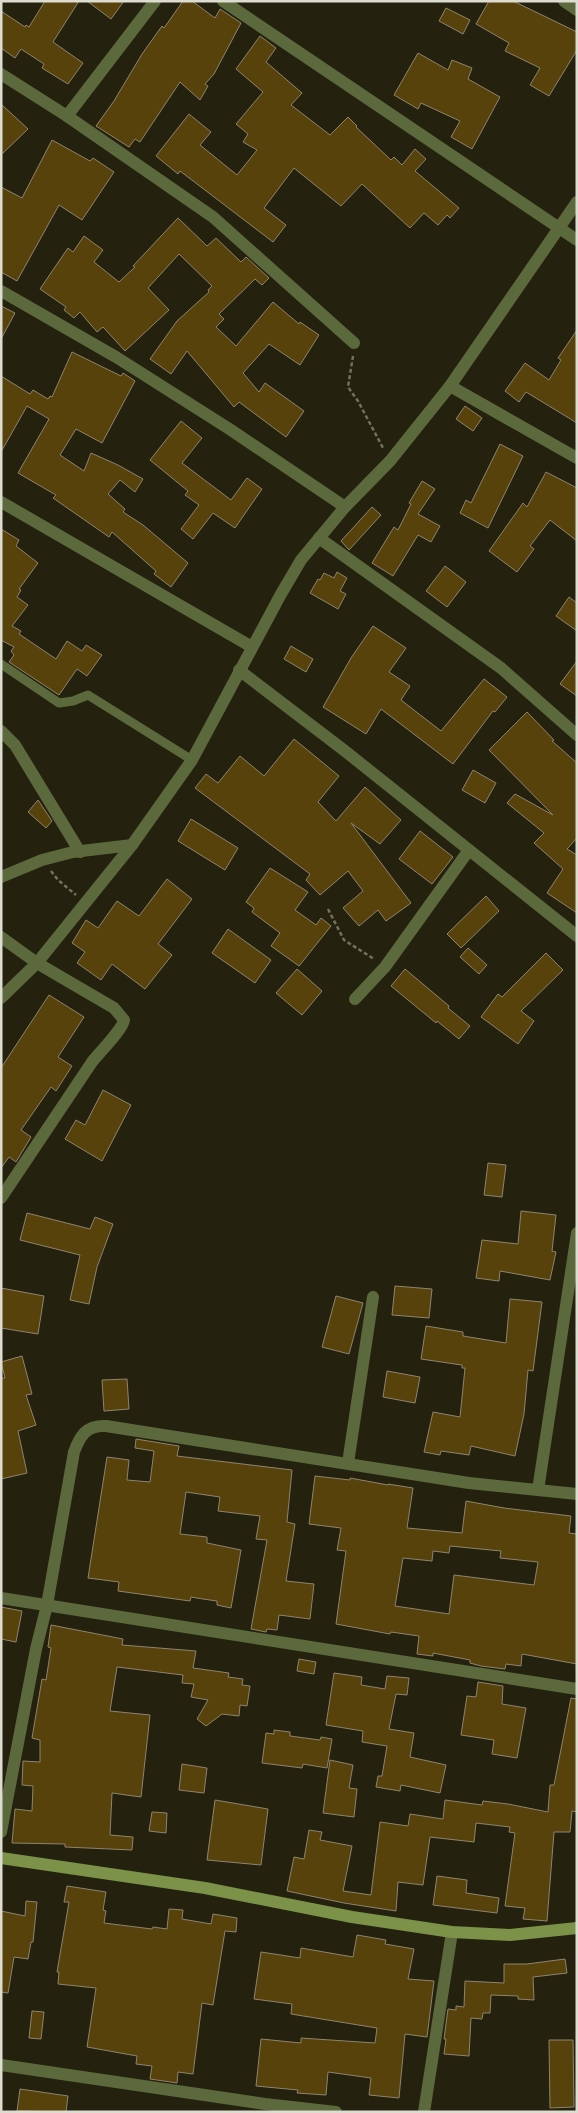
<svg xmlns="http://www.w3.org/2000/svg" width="578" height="2113" viewBox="0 0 578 2113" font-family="'Noto Sans',sans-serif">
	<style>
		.building { fill: #58420b; stroke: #8e846e; fill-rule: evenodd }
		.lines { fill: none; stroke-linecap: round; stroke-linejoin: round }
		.path { stroke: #727160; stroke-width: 2.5; stroke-dasharray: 4 2.5; stroke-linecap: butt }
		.lane { stroke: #5b693c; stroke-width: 9 }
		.street { stroke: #5b693c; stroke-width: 12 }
		.secondary { stroke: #7b9248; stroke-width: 12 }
	</style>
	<rect width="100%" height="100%" fill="#24220f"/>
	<g class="building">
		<path d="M45,1H79L53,42L83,63L68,84L42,68L44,64L21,49L15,58L1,48V11L25,27L26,25L29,27Z"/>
		<path d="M87,1H124L111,19Z"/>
		<path d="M183,1H192L215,18L220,9L241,23L214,74L205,84L208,86L200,100L180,82L140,142L135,139L129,147L96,126L114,101L142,54L162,26L164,28Z"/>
		<path d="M489,1H513L577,32V50L549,96L530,85L540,68L505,51L509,43L476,24Z"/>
		<path d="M446,8L470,20L463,34L439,21Z"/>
		<path d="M260,36L276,48L266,62L302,93L291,105L330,135L348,117L357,126L356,127L391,160L394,157L402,165L415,149L426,159L415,171L459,208L450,218L447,215L438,225L424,213L410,228L362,184L341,206L294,168L264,208L286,225L273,242L180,171L178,174L156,156L189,114L211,132L200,145L237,175L257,150L243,142L248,134L236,124L263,92L236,69Z"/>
		<path d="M418,53L448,70L452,60L472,68L468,79L500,97L472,149L451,137L460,121L421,103L418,109L394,95Z"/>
		<path d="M1,104L28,129L1,155Z"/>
		<path d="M52,140L90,161L93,158L114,172L82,220L59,205L17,281L1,272V187L22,198Z"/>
		<path d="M178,218L207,246L216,238L241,262L246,257L269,278L262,285L255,279L219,314L224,319L216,327L236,346L273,302L299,324L300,322L319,335L300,365L269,344L243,373L259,392L265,383L304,411L286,437L239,402L234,407L187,351L171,374L150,359L177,321L209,292L208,290L212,286L179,254L148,288L169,310L125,351L103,327L97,332L80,312L74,318L64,310L66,307L40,289L68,248L73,252L84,236L103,250L94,262L119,282L135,267L133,266Z"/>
		<path d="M1,306L15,313L1,339Z"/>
		<path d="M577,330V423L526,392L519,402L505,391L525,363L549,380L561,360L558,358Z"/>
		<path d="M72,352L121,376L123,373L135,381L102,443L76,429L60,455L84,471L91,453L118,465L143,479L135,492L120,480L108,494L125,509L123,512L143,525L188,563L171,587L154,574L156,571L112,532L109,537L53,498L56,495L18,473L49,419L27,406L1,452V376L30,394L33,390L48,399L50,396L52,397Z"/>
		<path d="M465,406L482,418L473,431L456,419Z"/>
		<path d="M181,421L202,438L182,463L231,500L247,478L262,489L235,528L213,513L193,539L181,529L199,505L185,495L188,491L150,460Z"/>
		<path d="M500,444L523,456L488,528L460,513L466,500L471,503Z"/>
		<path d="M546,472L577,488V541L550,520L530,546L534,549L517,572L489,551L523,503L527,507Z"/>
		<path d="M422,481L435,489L418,514L440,526L431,542L418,535L393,576L372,563L394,527L398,530L411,504L409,503Z"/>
		<path d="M372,507L381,515L349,550L341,541Z"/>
		<path d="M1,529L19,540L16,546L38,563L19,589L21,590L17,597L28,605L12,626L21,631L19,634L56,659L67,641L82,651L86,645L102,655L87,676L77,669L59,695L9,662L14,655L11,651L14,647L1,640Z"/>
		<path d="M445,566L466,582L447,607L426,591Z"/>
		<path d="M337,572L347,578L340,591L346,594L338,609L310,593L318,579L320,580L324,573L334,578Z"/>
		<path d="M569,597L577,603V631L556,616Z"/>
		<path d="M373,626L406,648L389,672L410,686L401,700L441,731L484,679L507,697L495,712L493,711L453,764L381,709L366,734L323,707L351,658Z"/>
		<path d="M291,646L313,659L306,672L284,659Z"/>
		<path d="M577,661V696L560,684Z"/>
		<path d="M527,712L554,740L552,741L577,763V838L567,849L577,855V913L547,893L563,869L534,843L544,833L507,803L515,794L553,815L489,750Z"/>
		<path d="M294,739L339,776L318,802L336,821L365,787L401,820L380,844L351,823L411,903L386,921L378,910L359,926L343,908L363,891L348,871L320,895L306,880L310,874L195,788L206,774L218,783L240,756L264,776Z"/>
		<path d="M473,770L496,783L485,803L462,790Z"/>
		<path d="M38,800L52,821L46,828L28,812Z"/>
		<path d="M191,819L238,848L225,870L178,841Z"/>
		<path d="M420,831L453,857L432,884L399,859Z"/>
		<path d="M270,868L308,892L295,910L316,925L321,918L331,926L299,966L271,946L280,933L252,912L254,908L246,902Z"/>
		<path d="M167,879L192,899L158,944L172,955L145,989L112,964L101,980L77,963L85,952L72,943L86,920L98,928L117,901L139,916Z"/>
		<path d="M486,896L499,911L461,948L447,934Z"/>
		<path d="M228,929L271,960L255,983L212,953Z"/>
		<path d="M468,948L487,965L479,974L460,957Z"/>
		<path d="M546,953L563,970L521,1011L534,1021L518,1044L481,1017L498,994L502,997Z"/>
		<path d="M297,969L322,991L302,1015L276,993Z"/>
		<path d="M405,969L449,1006L448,1008L470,1026L459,1039L437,1021L436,1023L391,986Z"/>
		<path d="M49,995L84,1017L58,1057L72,1066L56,1091L51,1087L21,1130L31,1137L16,1162L9,1157L1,1168V1068Z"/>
		<path d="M103,1090L131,1105L102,1161L65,1139L76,1120L85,1125Z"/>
		<path d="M488,1163L506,1165L502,1197L484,1195Z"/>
		<path d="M521,1211L556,1215L552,1251L556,1252L550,1280L500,1271L499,1281L476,1278L482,1240L518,1244Z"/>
		<path d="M27,1213L90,1229L95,1217L113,1224L97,1267L89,1304L70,1300L80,1255L20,1240Z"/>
		<path d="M395,1286L432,1289L429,1318L392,1315Z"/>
		<path d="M1,1288L44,1296L38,1334L1,1328Z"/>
		<path d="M336,1296L363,1303L349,1354L322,1347Z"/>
		<path d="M510,1299L542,1302L533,1371L528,1370L524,1414L515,1456L471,1446L469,1455L441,1451L440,1455L424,1452L433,1412L460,1417L465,1368H462V1365L421,1359L426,1326L463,1332V1336L506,1343Z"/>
		<path d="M22,1356L32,1394L26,1395L36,1425L18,1431L27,1473L1,1479V1378H5L1,1362Z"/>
		<path d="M387,1371L420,1377L415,1403L383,1397Z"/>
		<path d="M127,1379L129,1409L104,1411L102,1380Z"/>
		<path d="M136,1439L179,1446L177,1456L292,1470L287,1522L295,1524L286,1581L314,1584L310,1619L279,1615L277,1630L267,1629L266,1632L251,1629L267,1540L256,1539L260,1516L218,1511L220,1497L186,1492L180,1534L207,1537V1543L241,1550L231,1608L217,1605V1601L203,1599L191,1597L190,1601L118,1591L119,1582L88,1578L107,1457L129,1460L127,1480L150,1482L154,1451L135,1448Z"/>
		<path d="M315,1476L350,1480V1478L388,1485V1484L413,1488L407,1528L462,1533L466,1501L504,1508L571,1516L569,1533L577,1534V1664L522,1654L521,1666L506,1664L505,1669L481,1666L470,1663V1660L433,1653V1656L417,1654L419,1636L391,1632L390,1634L336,1624L346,1551L337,1550L341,1528L309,1524ZM450,1546L501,1551L500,1558L538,1562L534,1585L454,1575L449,1614L395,1606L403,1558L432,1561L433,1551L449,1553Z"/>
		<path d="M1,1607L22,1611L16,1642L1,1639Z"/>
		<path d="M51,1625L123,1639L122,1645L196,1651L193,1668L229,1673L228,1677L243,1679L242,1685L250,1686L247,1706L240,1705L239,1716L222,1714L206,1726L197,1719L208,1700L191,1697L194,1684L182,1683L183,1675L117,1667L110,1711L150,1715L141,1797L112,1793L110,1835L133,1837L132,1850L65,1847V1844L12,1843L15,1809L32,1811L33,1786L22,1785L23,1761L40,1762V1740L32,1738L42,1679L46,1680L51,1648L48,1647Z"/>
		<path d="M299,1659L316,1662L314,1674L297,1671Z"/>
		<path d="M334,1673L362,1677L361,1685L385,1689L387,1676L409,1678L407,1695L396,1694L389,1729L414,1733L410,1757L446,1765L440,1793L401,1785L400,1791L376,1787L378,1776H382L387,1746L362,1742L363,1731L326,1725Z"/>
		<path d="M478,1682L503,1686L502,1704L526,1708L517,1758L492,1754L494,1740L461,1735L467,1696L476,1697Z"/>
		<path d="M571,1698L577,1699V1812L572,1811L570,1832H554L547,1921L523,1919L525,1908L505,1906L515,1833L509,1832L510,1827L476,1823L474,1842L430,1837L423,1885L398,1882L396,1911L344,1903L287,1891L294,1857L304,1859L309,1830L322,1832L320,1840L352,1846L343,1891L371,1895L380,1822L408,1826L410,1814L443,1819L445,1800L482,1805L483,1801L508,1804L548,1812L550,1785H554Z"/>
		<path d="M274,1730L290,1732V1736L320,1740L321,1737L332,1739L327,1768L303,1764L302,1768L262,1763L266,1733L274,1734Z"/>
		<path d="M330,1760L353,1765L349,1788L357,1789L354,1817L323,1813Z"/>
		<path d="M182,1764L207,1768L204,1793L179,1790Z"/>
		<path d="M215,1800L268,1809L261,1865L207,1860Z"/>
		<path d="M152,1812L167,1813L166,1833L149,1831Z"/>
		<path d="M437,1876L467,1880L466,1893L499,1898L497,1913L433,1905Z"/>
		<path d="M67,1886L106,1892L103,1910L106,1911L104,1923L152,1929L153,1927L167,1929L169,1909L183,1910L182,1919L211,1924L213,1914L237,1918L236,1932L225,1931L213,2005L202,2003L193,2074L178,2072L177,2083L150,2079L152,2066L136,2064L137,2056L87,2047L96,1988L58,1984L59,1972H57L69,1902H64Z"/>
		<path d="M26,1901L37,1902L33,1942H31L28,1959L14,1957L8,1993L1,1992V1911L25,1916Z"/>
		<path d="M357,1935L386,1940L385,1944L414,1949L408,1979L434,1981L427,2037L405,2034L399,2098L369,2095L371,2078L328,2072L326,2095L297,2093L298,2090L256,2086L261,2039L301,2043V2038L375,2043L377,2028L291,2014L292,2004L254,1999L261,1952L300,1958L301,1948L353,1957Z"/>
		<path d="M565,1959L567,1973L533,1977L534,2000L518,1999V1996L491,1995L490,2013H483L482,2019L471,2018L469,2056L444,2054L446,2039H444L448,2009L456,2010V2006L464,2007L465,1981L504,1983V1964H527Z"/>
		<path d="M32,2011L44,2012L41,2039L29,2038Z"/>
		<path d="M549,2040H573L574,2107L550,2108Z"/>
		<path d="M20,2089L68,2096L66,2112L17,2111Z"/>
	</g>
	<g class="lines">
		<g class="path">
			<path d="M353,356L348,387L358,401L383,448"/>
			<path d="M51,871L58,880L76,895"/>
			<path d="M328,909L344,940L374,959"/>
		</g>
		<path class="lane" d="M1,664L59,703L73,701L88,695L192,760"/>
		<g class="street">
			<path d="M223,1L577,240"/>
			<path d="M564,1L577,10"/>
			<path d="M1,74L67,116L213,217L354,343"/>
			<path d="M67,116L155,1"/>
			<path d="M1,291L116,357L231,430L345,507"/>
			<path d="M450,386L577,458"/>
			<path d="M1,502L252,647"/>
			<path d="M319,538L501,668L577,735"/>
			<path d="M239,670L345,751L577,936"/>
			<path d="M1,731L15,745L80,852"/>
			<path d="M1,877L42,860L73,852L132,845"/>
			<path d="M1,937L37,963L114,1008L124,1020C123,1029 99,1053 92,1062L1,1198"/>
			<path d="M1,998L37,963L132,845L192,760L281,594L301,560L345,507L390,461L450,386L577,202"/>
			<path d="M355,999L385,967L469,850"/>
			<path d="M348,1463L373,1297"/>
			<path d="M538,1490L577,1233"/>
			<path d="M1,1598L577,1689"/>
			<path d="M1,1832L36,1649L47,1605L74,1452C80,1436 86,1425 106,1426L469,1483L577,1494"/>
			<path d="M1,2065L265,2104L336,2112"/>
			<path d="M424,2112L452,1932"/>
		</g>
		<path class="secondary" d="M1,1858L205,1888L352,1917L452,1932L510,1935L577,1928"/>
	</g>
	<rect width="578" height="2113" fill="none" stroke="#dddcd0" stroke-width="5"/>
</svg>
